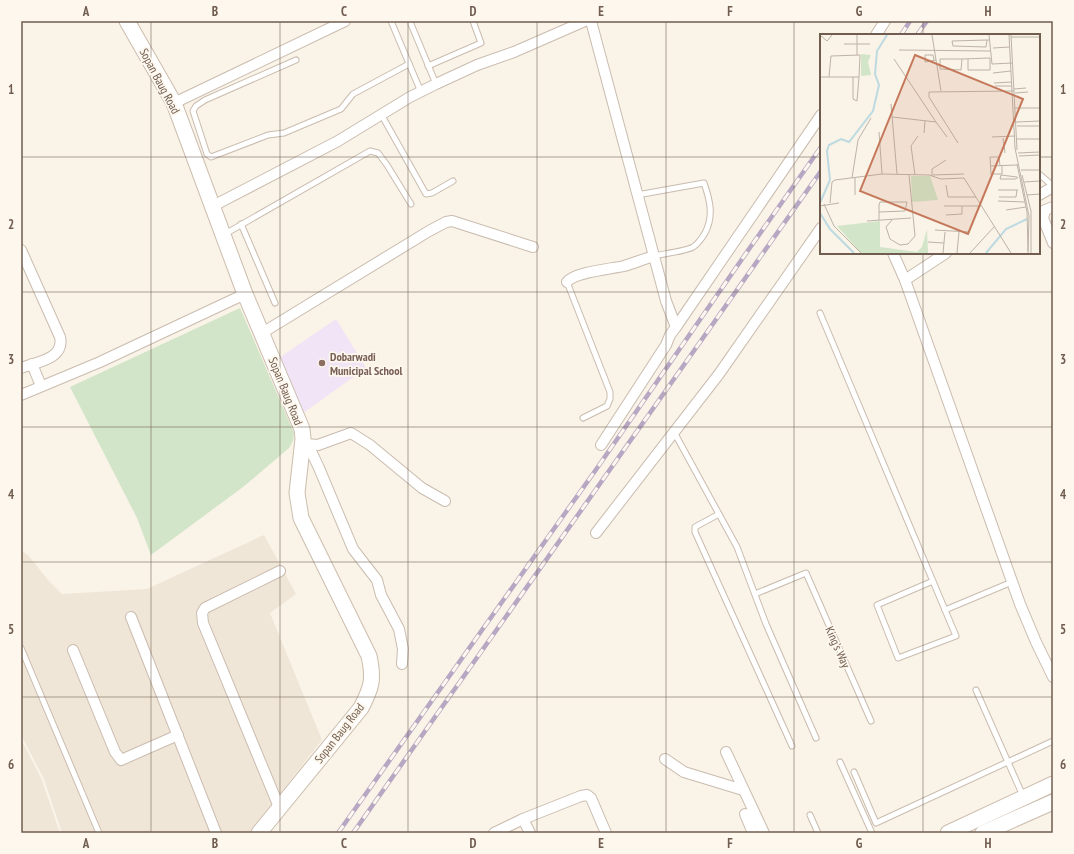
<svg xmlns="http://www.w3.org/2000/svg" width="1074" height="854" viewBox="0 0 1074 854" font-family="'PT Sans Narrow',sans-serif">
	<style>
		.residential { fill: #f0e6d7 }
		.education { fill: #f0e4f6 }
		.green { fill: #d2e5c8 }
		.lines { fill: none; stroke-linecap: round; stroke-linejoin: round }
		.lane-casing { stroke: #cabcaf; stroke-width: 7 }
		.street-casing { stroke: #cabcaf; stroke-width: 12 }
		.secondary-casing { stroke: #ccbdad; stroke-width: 17 }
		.lane { stroke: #fff; stroke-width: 5 }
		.street { stroke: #fff; stroke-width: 10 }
		.secondary { stroke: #fff; stroke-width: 15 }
		.rail-casing { stroke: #b7a7c2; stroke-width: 4.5 }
		.rail { stroke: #fdf7ed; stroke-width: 3; stroke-dasharray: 9; stroke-linecap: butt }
		.grid { fill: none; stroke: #705d4f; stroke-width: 1; stroke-opacity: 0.55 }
		.education-dot { fill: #8d6e63; stroke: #fdf7ed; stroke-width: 1.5 }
		.labels { text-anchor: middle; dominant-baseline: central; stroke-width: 3.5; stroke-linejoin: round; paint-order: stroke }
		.street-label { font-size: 12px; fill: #705d4f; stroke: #fdf7ed }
		.education-label { font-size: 12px; font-weight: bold; fill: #785e54; stroke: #fdf7ed; text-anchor: start }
		.inset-river { fill: none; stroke: #bedae1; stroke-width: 2 }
		.inset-road { fill: none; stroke: #beb2a6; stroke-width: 1 }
		.view { fill: #c5785a; fill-opacity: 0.15; stroke: #c5785a; stroke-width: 2 }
		.inset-edge { fill: none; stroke: #705d4f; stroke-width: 2 }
		.neatline { fill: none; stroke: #705d4f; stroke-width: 1.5 }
		.grid-label { font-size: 13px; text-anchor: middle; font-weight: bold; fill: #705d4f }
	</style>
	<rect width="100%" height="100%" fill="#f9f3e8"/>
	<g class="residential">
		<path d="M264,535L296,594L270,613L322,740L249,833H62L44,779L21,735V551L28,555L48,580L62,594L147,589Z"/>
		<path d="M21,739L41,778L60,833H21Z"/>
	</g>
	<path class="education" d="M336,319L366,368L303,413L279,358Z"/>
	<path class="green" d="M240,308L294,433L293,441L289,448L243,487L151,555L137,518L70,387Z"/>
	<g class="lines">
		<defs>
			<g id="lane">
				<path d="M391,21L421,92"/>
				<path d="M411,24L436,84"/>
				<path d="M296,60L205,100L196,106L193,111L207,154L211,157L268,135L284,133L341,109L353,94L409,64"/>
				<path d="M428,66L481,43L473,21"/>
				<path d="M381,114L426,194L432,193L453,181"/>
				<path d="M1039,174L1053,186"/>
				<path d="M637,195L704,183C710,200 714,216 705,233C702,238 698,244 693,247C687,251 662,254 654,256"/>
				<path d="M241,224L275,303"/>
				<path d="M225,234L370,151L378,153L387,165L411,204"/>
				<path d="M567,282L610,392V399L607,406L583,418"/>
				<path d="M820,313L956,636L898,658L877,605L933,581"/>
				<path d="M674,432L737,547L766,624L816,738"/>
				<path d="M719,514L695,527V532L792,746"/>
				<path d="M755,594L806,573L871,721"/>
				<path d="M945,610L1012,582"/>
				<path d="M21,648L99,833"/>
				<path d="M976,690L1023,796"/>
				<path d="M840,762L872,833"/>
				<path d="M854,772L876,823L1053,741"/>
				<path d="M810,815L818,833"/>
			</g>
			<g id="street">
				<path d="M591,21L666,301L676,327L670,335L666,345L601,445"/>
				<path d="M876,35L885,21"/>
				<path d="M174,103L345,21"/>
				<path d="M1039,195L1053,187"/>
				<path d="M213,206L338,141L410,97L436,84L477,65L514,52L585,21"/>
				<path d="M1053,207L1045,210L1043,218L1053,243"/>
				<path d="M21,250L60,337C65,359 37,362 21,368"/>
				<path d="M893,253L905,280L1020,604L1036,642L1053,677"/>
				<path d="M905,280L946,253"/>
				<path d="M567,282C574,272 611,269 624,266C634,263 644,259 654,256"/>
				<path d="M676,327L821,115"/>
				<path d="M262,333L429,231L446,222L452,221L533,247"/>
				<path d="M32,364L41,386"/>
				<path d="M21,395L100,362L245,294"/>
				<path d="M303,439L311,451L319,468L353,549L377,580L381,595L399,629L403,649L402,664"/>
				<path d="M306,444L318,445L351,433L370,445L422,488L445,501"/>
				<path d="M596,533L719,374L821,228"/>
				<path d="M131,617L216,833"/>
				<path d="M73,650L115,752L121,760L178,735"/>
				<path d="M726,752L764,833"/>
				<path d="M665,759L684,772L743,790"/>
				<path d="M279,807L203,623L202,613L205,608L280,571"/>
				<path d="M745,814L753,833"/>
				<path d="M523,819L530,833"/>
				<path d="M494,833L523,819L581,796L587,795L591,798L606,833"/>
			</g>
			<g id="secondary">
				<path d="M127,21L174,103L245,294L302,429L303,439L297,493L301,518L369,656C374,679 372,687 361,708L259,833"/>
				<path d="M948,833L1053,784"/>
				<path d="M983,833L1053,802"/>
			</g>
		</defs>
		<use href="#lane" class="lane-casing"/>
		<use href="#street" class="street-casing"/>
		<use href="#secondary" class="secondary-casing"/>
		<use href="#lane" class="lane"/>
		<use href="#street" class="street"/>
		<use href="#secondary" class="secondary"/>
		<defs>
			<g id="rail">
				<path d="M901,35L910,21"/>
				<path d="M917,35L927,21"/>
				<path d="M338,833L595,471L749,249L821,147"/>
				<path d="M353,833L821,171"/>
			</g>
		</defs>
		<use href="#rail" class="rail-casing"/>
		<use href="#rail" class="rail"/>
	</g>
	<path class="grid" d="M151,21V833M280,21V833M408,21V833M537,21V833M666,21V833M794,21V833M923,21V35M21,157H821M1039,157H1053M923,253V833M21,292H1053M21,427H1053M21,562H1053M21,697H1053"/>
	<circle class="education-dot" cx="322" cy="363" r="4"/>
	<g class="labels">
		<g class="street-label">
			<text transform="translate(160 81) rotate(62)">Sopan Baug Road</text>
			<text transform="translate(286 391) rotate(68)">Sopan Baug Road</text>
			<text transform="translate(838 647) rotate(66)">King's Way</text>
			<text transform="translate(339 733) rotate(-52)">Sopan Baug Road</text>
		</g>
		<g class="education-label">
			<text x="330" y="356">Dobarwadi<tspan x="330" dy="14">Municipal School</tspan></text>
		</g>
	</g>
	<g transform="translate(820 34)">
		<rect width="220" height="220" fill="#f9f3e8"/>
		<path d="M41,20L51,21L48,28L51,41L41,42ZM91,142H110L118,166L92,168ZM60,187V213L97,218L102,213L107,195L108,219H41L17,192Z" fill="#d2e5c8"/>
		<path class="inset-river" d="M0,169L10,146L7,117L9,111L21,105L29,108L53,77L59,51L55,40L57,17L67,1M0,179L10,195L34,219M166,219L186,195L207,185"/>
		<path class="inset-road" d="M0,1L7,7L12,1M37,1V21M112,1L121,57M169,1L172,30L192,29M189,1L195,114L209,182L208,219M191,1L197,116M191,3H220M167,6L166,13L133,12L132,7L167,6H169M24,10H50M173,14L190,13M79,16L170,17M74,25L116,88M142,25L141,36L120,35V25H142L170,24V36H148V25M114,26L113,21H105V28L116,26M173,39L191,37M0,43H39L40,21L11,22L9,43M33,43V65L37,67L39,43M174,49L192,48M175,52H192M194,55L206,54M195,59L208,58M71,70L77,140M195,74H220M72,83L116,88L127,103M196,88L220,87M197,92H220M59,98L62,140M104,99L105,87M172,103L195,102M183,104L185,119M197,105H220M138,109L109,63V58L194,57M198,119L220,118M199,122L220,121M197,130L207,178L208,217M170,132L197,131M180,132L179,123H170L171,140H182V132M201,136H220M112,140V135L126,126M95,141L91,112L98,102M111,141L144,140M202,141L211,177V219M197,143L181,141L180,145H196L198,143M32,144L38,106L51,84M35,144V161M204,148L220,147M126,151L128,163H156M178,156H198M207,161L220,160M179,163H196L197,156M178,167L205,168M10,169L12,148L15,146L62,140L109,141L121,145L144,144L191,219M4,170L14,192L41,219M0,172L19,169M124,172H161M186,176L206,173M59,178L85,177L87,168H60L59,171V186M126,181L142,180V172M72,186L66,193L70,205L80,211L88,210L95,202L89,141M47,187L91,184M115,196L150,198M108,208L124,209M123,219L125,198M137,219L139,198M150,219L174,193"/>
		<path class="view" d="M95,21L203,65L148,200L40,157Z"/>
		<rect width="220" height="220" class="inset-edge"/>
	</g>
	<rect width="1074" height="854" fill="none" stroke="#fdf7ed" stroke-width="44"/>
	<rect x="22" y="22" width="1030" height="810" class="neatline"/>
	<g class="grid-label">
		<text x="86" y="16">A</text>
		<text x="215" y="16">B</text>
		<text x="344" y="16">C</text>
		<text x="473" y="16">D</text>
		<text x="601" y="16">E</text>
		<text x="730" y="16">F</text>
		<text x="859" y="16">G</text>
		<text x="988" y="16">H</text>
		<text x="11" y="94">1</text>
		<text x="1063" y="94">1</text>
		<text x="11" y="229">2</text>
		<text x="1063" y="229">2</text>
		<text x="11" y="364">3</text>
		<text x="1063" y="364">3</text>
		<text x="11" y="499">4</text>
		<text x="1063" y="499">4</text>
		<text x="11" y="634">5</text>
		<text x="1063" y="634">5</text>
		<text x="11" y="769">6</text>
		<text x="1063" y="769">6</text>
		<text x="86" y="848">A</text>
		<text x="215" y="848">B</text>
		<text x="344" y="848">C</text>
		<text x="473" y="848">D</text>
		<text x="601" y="848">E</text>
		<text x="730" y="848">F</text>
		<text x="859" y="848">G</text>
		<text x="988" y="848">H</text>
	</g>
</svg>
